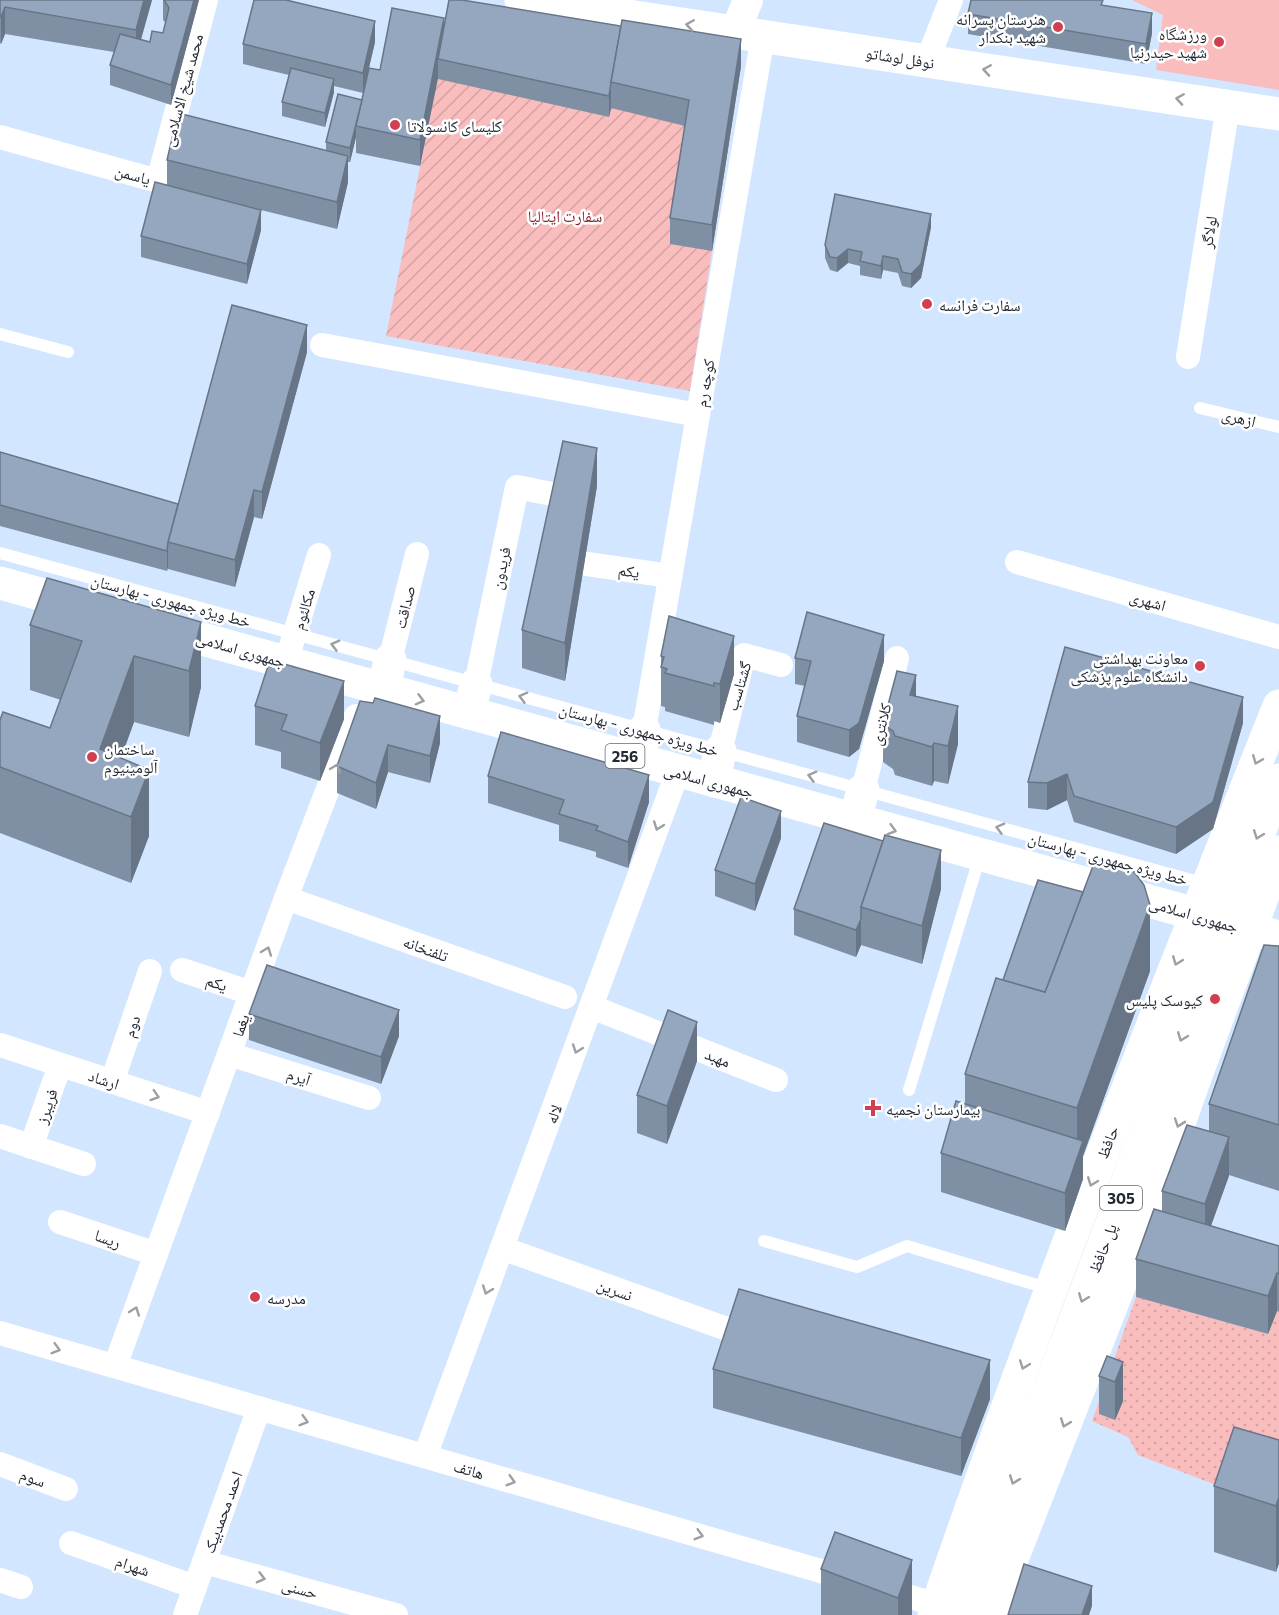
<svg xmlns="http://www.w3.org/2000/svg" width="1279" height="1615" viewBox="0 0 1279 1615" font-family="Commissioner,'Noto Naskh Arabic',sans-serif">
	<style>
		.grass { fill: url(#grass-dots) }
		.garden { fill: url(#garden-furrows) }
		.pitch { fill: #f9bdbe }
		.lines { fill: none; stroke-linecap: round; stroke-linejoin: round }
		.service { stroke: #fff; stroke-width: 12 }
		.minor { stroke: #fff; stroke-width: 24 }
		.tertiary { stroke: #fff; stroke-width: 30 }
		.secondary { stroke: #fff; stroke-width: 33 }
		.primary { stroke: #fff; stroke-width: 33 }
		.wall { fill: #8090a4 }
		.shaded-wall { fill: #687586 }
		.building { fill: #95a7bf; stroke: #687586; stroke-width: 1.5 }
		.oneway { stroke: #9c9fa3 }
		.poi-dot { fill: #d14051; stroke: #fff; stroke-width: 2 }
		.labels { text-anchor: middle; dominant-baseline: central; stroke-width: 5; stroke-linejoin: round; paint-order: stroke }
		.shield { fill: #fff; stroke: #646970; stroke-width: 1.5 }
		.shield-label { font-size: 15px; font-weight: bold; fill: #222933 }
		.poi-label { font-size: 16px; fill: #222933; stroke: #fff; text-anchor: start }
		.street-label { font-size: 16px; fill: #222933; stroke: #fff }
		.park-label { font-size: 16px; fill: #901e2f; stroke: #fff }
	</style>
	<defs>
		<pattern id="grass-dots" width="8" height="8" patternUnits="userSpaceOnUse" patternTransform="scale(1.5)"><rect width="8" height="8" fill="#f9bdbe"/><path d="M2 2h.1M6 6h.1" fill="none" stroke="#d5a2a4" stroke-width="1.8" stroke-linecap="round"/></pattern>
		<pattern id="garden-furrows" width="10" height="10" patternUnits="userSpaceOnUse" patternTransform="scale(1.5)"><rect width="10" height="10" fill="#f9bdbe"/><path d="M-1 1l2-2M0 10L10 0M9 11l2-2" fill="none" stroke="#d5a2a4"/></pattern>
	</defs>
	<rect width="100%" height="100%" fill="#d3e6ff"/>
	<path class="grass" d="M1136,1297L1268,1334L1277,1311L1279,1312V1506L1234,1492L1138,1455L1128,1437L1092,1421Z"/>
	<path class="garden" d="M450,18L741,66L690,391L386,336Z"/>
	<path class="pitch" d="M1132,0H1279V90L1156,70L1163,15Z"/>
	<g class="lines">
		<g class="service">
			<path d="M0,334L68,352"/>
			<path d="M1200,408L1279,427"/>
			<path d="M0,553L1206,884"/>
			<path d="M909,1090L980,856"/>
			<path d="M764,1241L857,1267L907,1246L1050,1289"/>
		</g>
		<g class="minor">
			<path d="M927,61L951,0"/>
			<path d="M0,137L158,181L206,0"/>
			<path d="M322,345L698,415"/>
			<path d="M1188,357L1228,106"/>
			<path d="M1017,562L1279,637"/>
			<path d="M587,564L670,576"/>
			<path d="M390,660L417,554"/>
			<path d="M286,662L319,555"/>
			<path d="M476,684L517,487L552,494"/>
			<path d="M644,730L763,36"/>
			<path d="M720,751L744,655L781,665"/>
			<path d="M863,790L897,658"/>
			<path d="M286,898L565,997"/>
			<path d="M182,970L251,993"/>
			<path d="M592,1007L776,1080"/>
			<path d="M0,1045L208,1113"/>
			<path d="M229,1054L369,1098"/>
			<path d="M112,1082L150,971"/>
			<path d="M0,1136L84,1164"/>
			<path d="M31,1147L60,1065"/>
			<path d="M60,1222L156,1254"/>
			<path d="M502,1248L727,1329"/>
			<path d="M0,1333L938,1605"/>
			<path d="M115,1366L286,898L356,716"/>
			<path d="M425,1456L678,771"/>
			<path d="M0,1464L66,1489"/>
			<path d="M71,1543L195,1587"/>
			<path d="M204,1562L396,1615"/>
			<path d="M0,1580L21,1587"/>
			<path d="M185,1615L259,1408"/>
		</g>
		<path class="tertiary" d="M735,32L748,0"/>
		<g class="secondary">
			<path d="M521,0L1279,114"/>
			<path d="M934,1615C1039,1308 1159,1007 1279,706"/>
			<path d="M990,1615L1140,1233L1195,1078L1279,852"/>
		</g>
		<g class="primary">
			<path d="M0,583L83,606"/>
			<path d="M159,627L1279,937"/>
			<path d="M384,690L390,660"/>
			<path d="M469,713L476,684"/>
			<path d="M639,760L644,730"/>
			<path d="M714,781L720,751"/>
			<path d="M855,820L863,790"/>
			<path d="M964,1615L1279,780"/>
		</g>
	</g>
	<g class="wall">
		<path d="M0,0H152L141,40L150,42L163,33L166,23L163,20V0H199L171,105L110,85V65L114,52L5,34L1,44L0,43Z"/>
		<path d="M1103,5L1152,33L1146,64L968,34V14Z"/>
		<path d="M444,25L741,66L712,251L670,244V218L685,126L611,108L609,117L438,79V78L420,166L356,153V137L350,162H348V182L337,229L261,210V230L247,284L141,257V236L167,185V160L326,150V142L362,100L380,70Z"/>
		<path d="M375,42L363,93L334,86V92L325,127L282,116V102L289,75L243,64V44Z"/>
		<path d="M931,227L921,278L911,288L902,286L898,273L883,270L881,279L860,275V266L848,263L837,272L830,270L825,258V245Z"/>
		<path d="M307,352L262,519L254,517L235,587L168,569V567L167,571L0,526V452L178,504Z"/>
		<path d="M597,486L565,681L522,668V630Z"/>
		<path d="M201,622V687L189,737L134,722L121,758L149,836L131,883L0,833V720L50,728L61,700L30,690V625Z"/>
		<path d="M661,656L734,674L720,723L714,721V725L665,711V707L661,706Z"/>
		<path d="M795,658L884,661L859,749L849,757L797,742V716L805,686L795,684Z"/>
		<path d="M916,697L958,744L948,784L934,781L932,786L895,775L893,769L883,762V724Z"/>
		<path d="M360,701L440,743L430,783L388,772L376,809L337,793V766Z"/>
		<path d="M255,706L344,719L320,781L281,768V752L255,745Z"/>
		<path d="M1243,723L1213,829L1176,854L1074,822L1067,800L1047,810L1028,808V782Z"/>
		<path d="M488,776L649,802L628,868L596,857V852L559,841V825L488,803Z"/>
		<path d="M781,838L755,911L715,896V870Z"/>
		<path d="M941,889L922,964L861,945L856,957L794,935V909Z"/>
		<path d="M1279,946V1191L1229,1175L1211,1226L1279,1246V1312L1277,1311L1268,1334L1136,1297V1259L1162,1211V1191L1209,1131V1104Z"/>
		<path d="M1150,971L1083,1156V1179L1065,1231L941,1192V1153L965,1104V1074Z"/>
		<path d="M249,1014L399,1036L381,1084L249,1040Z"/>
		<path d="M697,1061L667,1144L637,1133V1095Z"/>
		<path d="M1107,1356L1123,1401L1115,1420L1099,1414V1376Z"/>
		<path d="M713,1369L990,1399L961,1476L713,1408Z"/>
		<path d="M1279,1440V1563L1276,1572L1214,1552V1486Z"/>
		<path d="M912,1560V1615H821V1569Z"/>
	</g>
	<g class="shaded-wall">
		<path d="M144,0H152L136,56V30Z"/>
		<path d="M194,0H199L171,105V85Z"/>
		<path d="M5,7V34L1,44V17Z"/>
		<path d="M1152,13V33L1146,64V44Z"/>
		<path d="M444,18V45L438,59V78L420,166V140Z"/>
		<path d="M375,21V42L363,93V73Z"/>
		<path d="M741,39V66L712,251V225Z"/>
		<path d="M334,79V92L325,127V113Z"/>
		<path d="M611,89V108L609,117V96Z"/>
		<path d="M362,100L356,126V137L350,162V148Z"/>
		<path d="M348,156V182L337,229V202Z"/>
		<path d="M261,210V230L247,284V264Z"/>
		<path d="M931,214V227L921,278L911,288V274Z"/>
		<path d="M848,249V263L837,272V258Z"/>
		<path d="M883,256V270L881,279V266Z"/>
		<path d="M307,325V352L262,519V492Z"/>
		<path d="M597,448V486L565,681V643Z"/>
		<path d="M254,490V517L235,587V560Z"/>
		<path d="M168,547V567L167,571V551Z"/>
		<path d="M201,622V687L189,737V671Z"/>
		<path d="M884,635V661L859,749L849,757V730Z"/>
		<path d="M734,636V674L720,723V684Z"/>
		<path d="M134,656V722L103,806L100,749Z"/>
		<path d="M916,675V714L910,695Z"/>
		<path d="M344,681V719L320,781V743Z"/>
		<path d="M1243,697V723L1213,829L1176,854V827Z"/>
		<path d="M958,706V744L948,784V746Z"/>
		<path d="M440,716V743L430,783V756Z"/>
		<path d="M934,743V781L932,786V747Z"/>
		<path d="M388,745V772L376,809V783Z"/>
		<path d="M149,770V836L131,883V817Z"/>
		<path d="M1067,774V800L1047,810V783Z"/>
		<path d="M649,775V802L628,868V842Z"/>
		<path d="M781,811V838L755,911V884Z"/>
		<path d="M941,850V889L922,964V926Z"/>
		<path d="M1150,905V971L1083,1156V1179L1065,1231V1193L1077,1158V1108Z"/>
		<path d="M861,919V945L856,957V930Z"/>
		<path d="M399,1010V1036L381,1084V1057Z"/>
		<path d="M697,1022V1061L667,1144V1106Z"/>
		<path d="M1229,1137V1176L1205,1242V1204Z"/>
		<path d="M1277,1273V1311L1268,1334V1296Z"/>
		<path d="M990,1360V1399L961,1476V1438Z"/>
		<path d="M1123,1362V1401L1115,1420V1382Z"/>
		<path d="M1279,1497V1563L1276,1572V1506Z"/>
		<path d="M912,1560V1615H898V1598Z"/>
		<path d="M1092,1586V1606L1089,1615H1082Z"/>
	</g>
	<g class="building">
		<path d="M0,0H144L136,30L5,7L1,17H0Z"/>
		<path d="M164,0H194L171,85L110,65L120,34L150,42L152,31L163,33L169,8Z"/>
		<path d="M254,0H286L375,21L363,73L243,44Z"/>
		<path d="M449,0H462L621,26L611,82L609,96L438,59Z"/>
		<path d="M971,0H1103L1101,5L1152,13L1146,44L968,14Z"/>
		<path d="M392,8L444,18L420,140L356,126L369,68L380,70Z"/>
		<path d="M622,20L741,39L712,225L670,218L689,100L611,82Z"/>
		<path d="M291,68L334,79L325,113L282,102Z"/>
		<path d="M338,94L362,100L350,148L326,142Z"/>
		<path d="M178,113L348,156L337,202L167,160Z"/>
		<path d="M155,182L261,210L247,264L141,236Z"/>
		<path d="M835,194L931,214L921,264L911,274L902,272L898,259L883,256L881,266L860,261L862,252L848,249L837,258L830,257L825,245Z"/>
		<path d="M232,305L307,325L262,492L254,490L235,560L168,542Z"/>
		<path d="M563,441L597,448L565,643L522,630Z"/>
		<path d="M0,452L178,504L168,542L167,551L0,505Z"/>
		<path d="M47,578L201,622L189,671L134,656L100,749L149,770L131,817L0,767V720L3,712L50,728L82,641L30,625Z"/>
		<path d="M807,612L884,635L859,723L849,730L797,716L811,661L795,658Z"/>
		<path d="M669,616L734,636L720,684L714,683V686L665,673L667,669L661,667L664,657L661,656Z"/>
		<path d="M1065,647L1243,697L1213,802L1176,827L1074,796L1067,774L1047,783L1028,782Z"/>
		<path d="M270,660L344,681L320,743L281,730L287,715L255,706Z"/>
		<path d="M897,671L916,675L910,695L958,706L948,746L934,743L932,747L895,736L893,731L883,724Z"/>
		<path d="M375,698L440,716L430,756L388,745L376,783L337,766L360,701L373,703Z"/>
		<path d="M501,732L649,775L628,842L596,830L598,826L559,814L564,800L488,776Z"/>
		<path d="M741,797L781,811L755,884L715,870Z"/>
		<path d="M824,823L883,841L861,907V919L856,930L794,909Z"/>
		<path d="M885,835L941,850L922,926L861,907Z"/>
		<path d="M1096,858L1132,869L1144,885L1150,905L1077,1108L965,1074L996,978L1045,992Z"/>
		<path d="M1038,880L1083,892L1045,992L1003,980Z"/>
		<path d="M1264,945L1279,946V1125L1209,1104Z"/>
		<path d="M267,965L399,1010L381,1057L249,1014Z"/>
		<path d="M668,1010L697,1022L667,1106L637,1095Z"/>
		<path d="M956,1101L1083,1141L1065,1193L941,1153Z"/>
		<path d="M1187,1125L1229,1137L1205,1204L1162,1191Z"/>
		<path d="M1154,1209L1279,1246V1274L1277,1273L1268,1296L1136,1259Z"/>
		<path d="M739,1289L990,1360L961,1438L713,1369Z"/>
		<path d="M1107,1356L1123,1362L1115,1382L1099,1376Z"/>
		<path d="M1234,1427L1279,1440V1497L1276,1506L1214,1486Z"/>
		<path d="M835,1532L912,1560L898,1598L821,1569Z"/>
		<path d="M1024,1564L1092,1586L1082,1615H1008Z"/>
	</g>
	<defs><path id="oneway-chevron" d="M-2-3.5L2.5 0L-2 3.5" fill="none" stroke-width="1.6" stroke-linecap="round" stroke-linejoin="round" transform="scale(1.5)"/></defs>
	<g class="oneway">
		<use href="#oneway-chevron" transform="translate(690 25) rotate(-171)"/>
		<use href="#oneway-chevron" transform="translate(987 70) rotate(-171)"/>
		<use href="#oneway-chevron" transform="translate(1180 99) rotate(-171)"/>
		<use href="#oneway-chevron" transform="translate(335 645) rotate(-165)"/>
		<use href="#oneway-chevron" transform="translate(523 697) rotate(-165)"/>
		<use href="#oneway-chevron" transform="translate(420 700) rotate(15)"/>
		<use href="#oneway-chevron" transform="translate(1257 760) rotate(112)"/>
		<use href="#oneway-chevron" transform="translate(336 768) rotate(-69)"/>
		<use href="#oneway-chevron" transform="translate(812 776) rotate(-165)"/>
		<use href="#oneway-chevron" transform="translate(658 826) rotate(110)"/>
		<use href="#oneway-chevron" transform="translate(1000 828) rotate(-165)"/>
		<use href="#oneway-chevron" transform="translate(892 830) rotate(16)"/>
		<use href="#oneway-chevron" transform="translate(1258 835) rotate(111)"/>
		<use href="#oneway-chevron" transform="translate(267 951) rotate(-70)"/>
		<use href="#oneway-chevron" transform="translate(1177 961) rotate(111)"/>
		<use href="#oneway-chevron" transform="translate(1182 1037) rotate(111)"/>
		<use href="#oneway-chevron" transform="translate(577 1049) rotate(110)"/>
		<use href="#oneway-chevron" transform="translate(155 1096) rotate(18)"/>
		<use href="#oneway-chevron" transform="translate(1179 1123) rotate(109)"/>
		<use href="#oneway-chevron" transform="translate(1092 1182) rotate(111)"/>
		<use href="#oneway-chevron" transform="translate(487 1290) rotate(110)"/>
		<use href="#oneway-chevron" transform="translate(1083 1298) rotate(111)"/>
		<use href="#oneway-chevron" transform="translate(135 1311) rotate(-70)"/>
		<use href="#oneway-chevron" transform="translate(56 1349) rotate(16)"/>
		<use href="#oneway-chevron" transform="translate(1024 1365) rotate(110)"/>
		<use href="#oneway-chevron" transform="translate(304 1421) rotate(16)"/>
		<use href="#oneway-chevron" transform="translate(1065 1423) rotate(111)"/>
		<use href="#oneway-chevron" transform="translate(1014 1480) rotate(111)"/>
		<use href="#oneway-chevron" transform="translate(511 1481) rotate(16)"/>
		<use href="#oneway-chevron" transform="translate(699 1535) rotate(16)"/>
		<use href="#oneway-chevron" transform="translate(261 1578) rotate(15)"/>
	</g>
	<g class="poi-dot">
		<circle cx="1058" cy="27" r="6"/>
		<circle cx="1219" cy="42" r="6"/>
		<circle cx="395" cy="125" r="6"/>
		<circle cx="927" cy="304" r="6"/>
		<circle cx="1200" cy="666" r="6"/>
		<circle cx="92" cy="757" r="6"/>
		<circle cx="1215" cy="999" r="6"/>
		<path d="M870 1099h6v6h6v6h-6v6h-6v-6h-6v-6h6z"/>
		<circle cx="255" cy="1297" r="6"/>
	</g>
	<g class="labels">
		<g class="shield">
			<rect x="605.5" y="744" width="39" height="24" rx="4.5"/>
			<rect x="1100" y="1186" width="42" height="24" rx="4.5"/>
		</g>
		<g class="shield-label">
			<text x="625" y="756">256</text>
			<text x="1121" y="1198">305</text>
		</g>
		<g class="poi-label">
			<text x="1046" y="18" text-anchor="end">هنرستان پسرانه<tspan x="1046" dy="18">شهید بنکدار</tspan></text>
			<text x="1207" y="33" text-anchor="end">ورزشگاه<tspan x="1207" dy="18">شهید حیدرنیا</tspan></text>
			<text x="407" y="125">کلیسای کانسولاتا</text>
			<text x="939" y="304">سفارت فرانسه</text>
			<text x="1188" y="657" text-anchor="end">معاونت بهداشتی<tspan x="1188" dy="18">دانشگاه علوم پزشکی</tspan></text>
			<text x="104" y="748">ساختمان<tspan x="104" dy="18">آلومینیوم</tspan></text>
			<text x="1203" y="999" text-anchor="end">کیوسک پلیس</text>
			<text x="886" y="1108">بیمارستان نجمیه</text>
			<text x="267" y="1297">مدرسه</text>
		</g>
		<g class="street-label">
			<text transform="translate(900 57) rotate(9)">نوفل لوشاتو</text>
			<text transform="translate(182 90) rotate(-75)">محمد شیخ الاسلامی</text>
			<text transform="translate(133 174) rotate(15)">یاسمن</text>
			<text transform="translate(1208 232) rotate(-81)">لولاگر</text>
			<text transform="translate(704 383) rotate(-80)">کوچه رم</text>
			<text transform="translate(1239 417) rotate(14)">ازهری</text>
			<text transform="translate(500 568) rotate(-78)">فریدون</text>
			<text transform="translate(629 570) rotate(8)">یکم</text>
			<text transform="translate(171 600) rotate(15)">خط ویژه جمهوری - بهارستان</text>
			<text transform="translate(1148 600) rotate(16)">اشهری</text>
			<text transform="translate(404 607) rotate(-76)">صداقت</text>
			<text transform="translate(303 609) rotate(-73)">مکالئوم</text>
			<text transform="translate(241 649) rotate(16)">جمهوری اسلامی</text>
			<text transform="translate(738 686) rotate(-73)">گشتاسب</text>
			<text transform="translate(880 724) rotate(-76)">کلانتری</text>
			<text transform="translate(639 729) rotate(15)">خط ویژه جمهوری - بهارستان</text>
			<text transform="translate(709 780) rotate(15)">جمهوری اسلامی</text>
			<text transform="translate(1108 858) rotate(15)">خط ویژه جمهوری - بهارستان</text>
			<text transform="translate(1194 914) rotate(16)">جمهوری اسلامی</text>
			<text transform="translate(426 948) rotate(20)">تلفنخانه</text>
			<text transform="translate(217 982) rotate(19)">یکم</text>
			<text transform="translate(240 1025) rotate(-70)">یغما</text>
			<text transform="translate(131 1026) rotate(-71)">دوم</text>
			<text transform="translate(718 1057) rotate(22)">مهبد</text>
			<text transform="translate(299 1076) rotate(18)">آیرم</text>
			<text transform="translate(104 1079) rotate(18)">ارشاد</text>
			<text transform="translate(46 1106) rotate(-71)">فریبرز</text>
			<text transform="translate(553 1114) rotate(-70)">لاله</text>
			<text transform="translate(1107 1142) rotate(-69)">حافظ</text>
			<text transform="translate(108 1238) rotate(19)">ریسا</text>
			<text transform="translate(1102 1248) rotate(-69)">پل حافظ</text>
			<text transform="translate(615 1289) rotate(20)">نسرین</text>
			<text transform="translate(469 1469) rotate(16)">هاتف</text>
			<text transform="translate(33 1477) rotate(20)">سوم</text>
			<text transform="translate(222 1512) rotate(-70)">احمد محمدبیک</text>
			<text transform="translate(133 1565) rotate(19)">شهرام</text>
			<text transform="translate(300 1588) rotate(15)">حسنی</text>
		</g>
		<g class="park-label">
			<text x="565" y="215">سفارت ایتالیا</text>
		</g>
	</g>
</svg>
